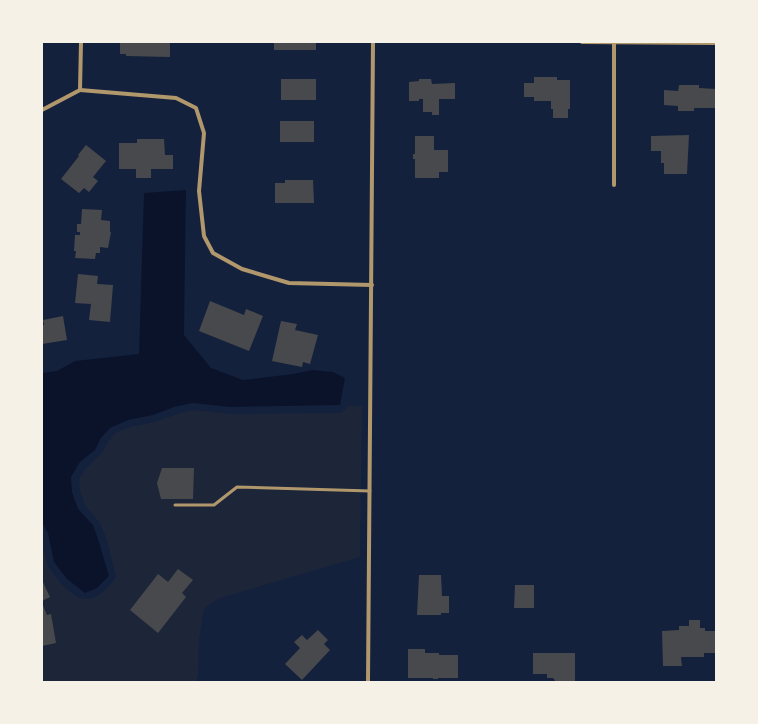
<svg xmlns="http://www.w3.org/2000/svg" width="758" height="724" viewBox="0 0 758 724" font-family="'Noto Sans',sans-serif">
	<style>
		.green { fill: #1d2539 }
		.water { fill: #0b132b }
		.building { fill: #48494c }
		.lines { fill: none; stroke-linecap: round; stroke-linejoin: round }
		.service { stroke: #b1986c; stroke-width: 3 }
		.minor { stroke: #b1986c; stroke-width: 4 }
	</style>
	<rect width="100%" height="100%" fill="#14213d"/>
	<path class="green" d="M348,406H362L360,557L220,598L204,608L199,640L198,675L196,682H42V542C44,550 45,559 48,566C53,576 73,599 85,599C96,600 112,586 116,576L107,540L100,523L85,505L80,491L79,479L87,467L102,453L108,442L115,433L130,427L155,422L177,414L194,410L230,414L340,413L346,410Z"/>
	<path class="water" d="M186,190L184,335L211,368L243,380L293,374L313,370L333,372L345,378L340,405L230,407L193,403L174,407L153,415L128,420L110,428L101,438L95,450L80,462L71,477L72,492L78,509L93,525L99,542L109,576L97,588L85,593L67,579L54,562L48,533L42,523V373L57,371L75,361L139,354L144,193Z"/>
	<g class="building">
		<path d="M120,42H170V57L126,56V54H120Z"/>
		<rect x="274" y="42" width="42" height="8"/>
		<path d="M534,77H557V80H570V109H568V118H553V109H551V101H534V97H524V83H534Z"/>
		<rect x="281" y="79" width="35" height="21"/>
		<path d="M419,79H431L432,84L455,83V99H439V115H432V112H423V99H419V101H409V82L419,81Z"/>
		<path d="M679,85H699V88L716,89V108H694V111H678V106L664,105V90L678,91Z"/>
		<rect x="280" y="121" width="34" height="21"/>
		<path d="M689,135L687,174H664V163H661V151H651V136Z"/>
		<path d="M415,136H434V150H448V172H439V178H415V159H413V154H415Z"/>
		<path d="M137,139H164L165,155H173V169H151V178H136V169H119V143H137Z"/>
		<path d="M86,145L106,161L93,177L98,181L89,192L84,188L79,193L61,179L79,156L78,155Z"/>
		<path d="M285,180H313L314,203H275V183H285Z"/>
		<path d="M82,209L102,210L101,220L110,221V232H111L108,248L100,247V253H96L95,259L75,258L76,251H74L75,235H80V232H77V224H81Z"/>
		<path d="M78,274L98,276L97,284L113,285L110,322L89,320L91,304L75,303Z"/>
		<path d="M210,301L244,315L246,309L263,316L249,351L199,331Z"/>
		<path d="M63,316L67,340L42,344V325H44L43,320Z"/>
		<path d="M281,321L297,324L295,330L318,335L310,364L303,362L302,367L272,361Z"/>
		<path d="M162,468H194L193,499H161L157,483Z"/>
		<path d="M178,569L193,580L182,593L186,597L158,633L130,610L158,574L168,582Z"/>
		<path d="M419,575H441L442,596H449V613H441V615H417Z"/>
		<path d="M42,580L50,597L42,601Z"/>
		<path d="M515,585H534V608H514Z"/>
		<path d="M42,603L47,615L51,614L56,643L42,646Z"/>
		<path d="M689,620H700V628H705V631H715L716,653H704V657H681L682,666H663L662,631L679,630V626H689Z"/>
		<path d="M318,630L328,640L324,644L330,650L302,680L285,664L300,648L294,642L302,635L307,640Z"/>
		<path d="M408,649H425V653H439V655H458V678H438V679H433V678H408Z"/>
		<path d="M533,653H575V682H556L553,678H547V674H533Z"/>
	</g>
	<g class="lines">
		<path class="service" d="M175,505H214L237,487L370,491"/>
		<g class="minor">
			<path d="M582,42L716,43"/>
			<path d="M80,90L176,98L196,108L204,133L199,191L204,236L213,253L242,269L289,283L372,285"/>
			<path d="M80,90L81,42"/>
			<path d="M42,110L80,90"/>
			<path d="M614,185V42"/>
			<path d="M368,682L373,42"/>
		</g>
	</g>
	<rect width="758" height="724" fill="none" stroke="#f6f1e7" stroke-width="86"/>
</svg>
